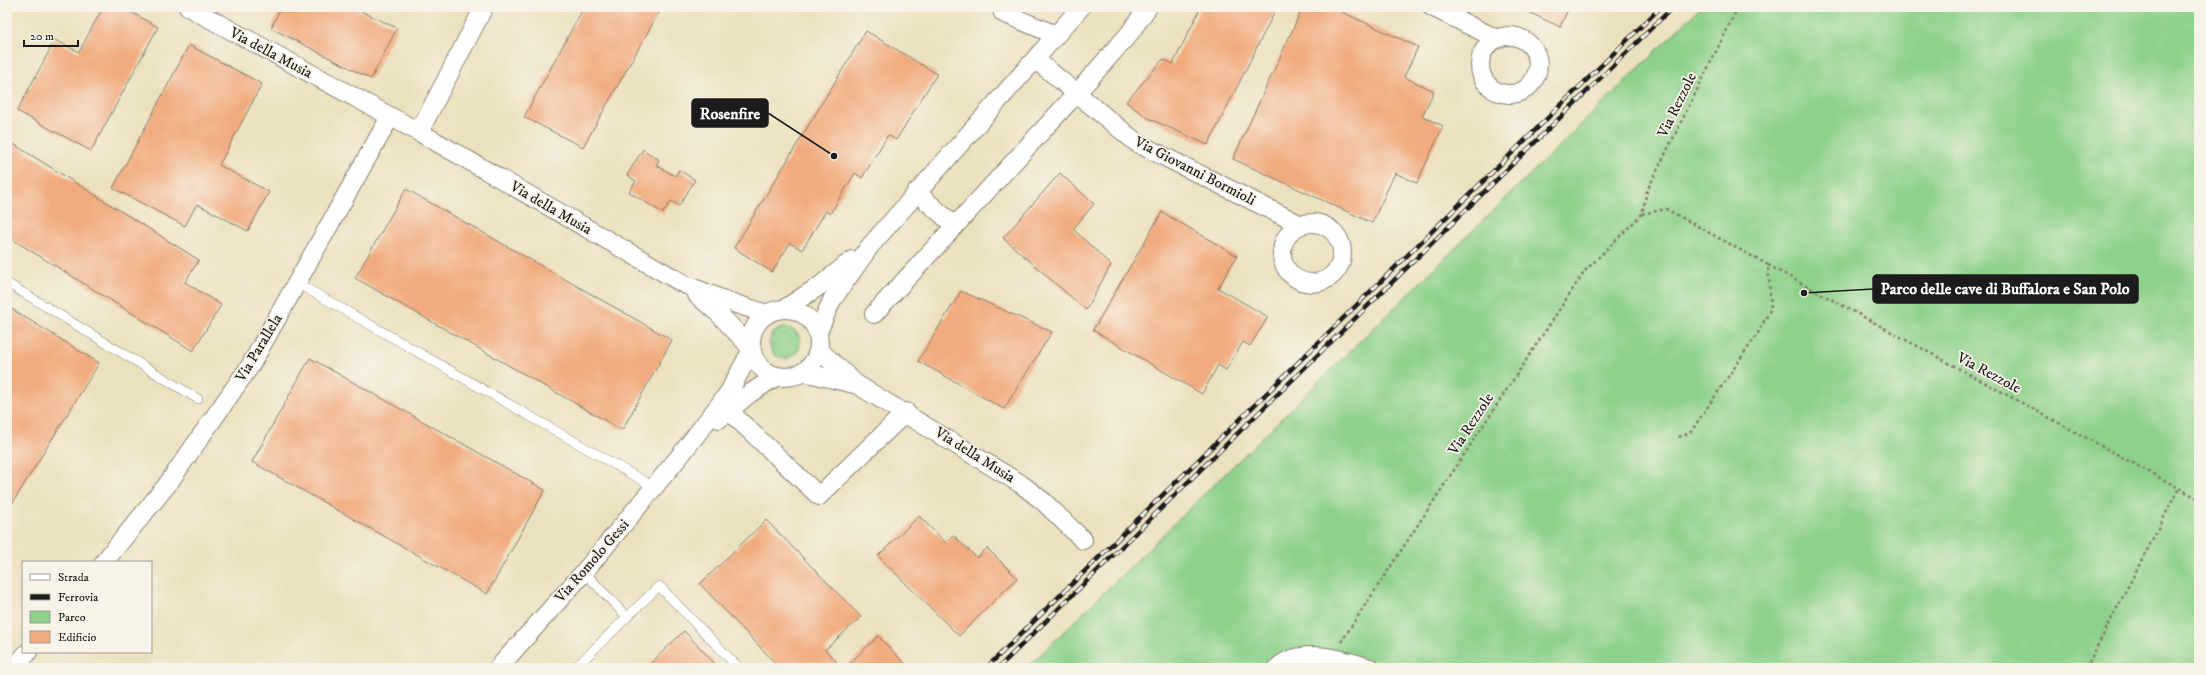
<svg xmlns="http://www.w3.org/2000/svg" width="2206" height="675" viewBox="0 0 2206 675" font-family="'IM FELL DW Pica',serif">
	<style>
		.grass { fill: url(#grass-tufts); stroke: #547653 }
		.park { fill: #8dd18a; stroke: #547653 }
		.building { fill: #f1ab7e }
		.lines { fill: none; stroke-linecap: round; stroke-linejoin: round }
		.service-casing { stroke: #847e6e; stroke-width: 10 }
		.minor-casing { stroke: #847e6e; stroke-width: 20 }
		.path { stroke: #847e6e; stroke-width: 2.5; stroke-dasharray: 3 3; stroke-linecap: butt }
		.service { stroke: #fff; stroke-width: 9 }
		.minor { stroke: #fff; stroke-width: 18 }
		.rail-casing { stroke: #1c1c1c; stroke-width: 4.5 }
		.rail { stroke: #f7f3e8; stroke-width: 3; stroke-dasharray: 9; stroke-linecap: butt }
		.labels { text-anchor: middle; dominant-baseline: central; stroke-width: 3.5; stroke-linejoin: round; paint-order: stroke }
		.street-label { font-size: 15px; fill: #1c1c1c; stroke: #f7f3e8 }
		.leader { fill: none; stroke: #1c1c1c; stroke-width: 1.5 }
		.callout-dot { fill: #1c1c1c; stroke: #f7f3e8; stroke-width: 1.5 }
		.callout { fill: #1c1c1c; stroke: #1c1c1c; stroke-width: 1.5 }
		.callout-label { font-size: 16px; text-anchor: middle; font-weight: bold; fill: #fff }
	</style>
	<defs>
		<pattern id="grass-tufts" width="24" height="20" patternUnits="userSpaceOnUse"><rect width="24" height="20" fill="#8dd18a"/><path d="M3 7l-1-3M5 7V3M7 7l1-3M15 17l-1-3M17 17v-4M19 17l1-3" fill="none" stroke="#79b376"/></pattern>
	</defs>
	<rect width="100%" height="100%" fill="#f7f3e8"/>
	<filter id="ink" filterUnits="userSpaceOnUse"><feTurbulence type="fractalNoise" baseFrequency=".025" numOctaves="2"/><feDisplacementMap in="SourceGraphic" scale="8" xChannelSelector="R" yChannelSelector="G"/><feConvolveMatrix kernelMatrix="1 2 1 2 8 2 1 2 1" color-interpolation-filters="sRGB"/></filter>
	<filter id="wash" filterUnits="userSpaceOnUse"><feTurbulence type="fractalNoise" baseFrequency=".012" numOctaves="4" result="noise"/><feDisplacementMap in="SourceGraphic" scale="16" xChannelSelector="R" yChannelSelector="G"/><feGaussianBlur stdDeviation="0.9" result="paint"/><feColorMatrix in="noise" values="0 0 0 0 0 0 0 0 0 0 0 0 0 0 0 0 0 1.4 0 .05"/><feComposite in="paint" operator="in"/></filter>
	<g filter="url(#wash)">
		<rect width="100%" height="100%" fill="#ece1bf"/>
		<path class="grass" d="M782,328C805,326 807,356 784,359L774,355L769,344L772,333Z"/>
		<path class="park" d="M1701,7H2199V668H1027Z"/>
		<g id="blocks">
			<g class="building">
				<path d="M103,7H122L158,27L91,151L17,111L55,40L79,52Z"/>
				<path d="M281,7H352L397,28L371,79L271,28Z"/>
				<path d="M584,7H662L583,147L524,117Z"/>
				<path d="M1201,7H1277L1208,145L1148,118L1126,102L1163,59L1173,64Z"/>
				<path d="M1303,7H1331L1418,47L1404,77L1434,91L1422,116L1443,126L1417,183L1395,173L1372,223L1233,159Z"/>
				<path d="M1518,7H1569L1560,27Z"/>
				<path d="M866,31L937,74L896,140L888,135L862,178L855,173L830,214L826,211L802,250L790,243L772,272L734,248Z"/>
				<path d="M189,45L262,84L219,165L269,192L248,231L197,204L185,226L113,188Z"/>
				<path d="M7,140L199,260L185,282L221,305L193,351L7,236Z"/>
				<path d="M643,149L659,160L656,165L675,176L679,170L695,180L679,206L671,201L663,213L629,192L636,181L627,175Z"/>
				<path d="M1060,173L1094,204L1073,229L1111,265L1086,310L1003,238Z"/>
				<path d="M406,189L672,340L622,430L355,278Z"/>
				<path d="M1162,212L1237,256L1218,288L1268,317L1250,346L1243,342L1226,370L1218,365L1202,394L1093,330Z"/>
				<path d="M961,291L1052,332L1004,409L918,361Z"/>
				<path d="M7,306L99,363L7,512Z"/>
				<path d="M310,358L545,490L487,594L252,462Z"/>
				<path d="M919,516L946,543L953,535L977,558L987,548L1017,578L959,636L878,556Z"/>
				<path d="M766,520L861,617L825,650L843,668H780L700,584Z"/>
				<path d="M684,631L719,668H646Z"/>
				<path d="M878,636L909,668H845Z"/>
			</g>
		</g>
	</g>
	<g filter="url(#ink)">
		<use href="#blocks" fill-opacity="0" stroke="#847e6e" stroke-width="1"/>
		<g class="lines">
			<defs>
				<g id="service">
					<path d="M7,283L198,399"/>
					<path d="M297,283L654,487"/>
					<path d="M584,572L627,617"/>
					<path d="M575,668L659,586L739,668"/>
				</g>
				<g id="minor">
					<path d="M188,7L419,132L684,284L727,301L767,314"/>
					<path d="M1432,7L1497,39"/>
					<path d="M1003,13L1056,35"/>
					<circle cx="1509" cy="65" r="29"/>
					<path d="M1036,60L1137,143L1301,225"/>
					<path d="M419,132L484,7"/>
					<path d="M916,192L955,226"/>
					<circle cx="1312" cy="253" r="30"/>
					<circle cx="785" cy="343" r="34"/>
					<path d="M784,309L821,285L852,260"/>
					<path d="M874,314L1076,94L1129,34L1148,7"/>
					<path d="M818,332L832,300L870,246L1081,7"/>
					<path d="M819,350L856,384L1021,484L1044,502L1083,540"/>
					<path d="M804,372L854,384"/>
					<path d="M729,411L819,496L906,412"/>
					<path d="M719,419L749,394L777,376"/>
					<path d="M104,562L167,485L250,366L390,117"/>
					<path d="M14,668L28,652"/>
					<path d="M498,668L584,572L683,452L729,392L752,349L719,314L697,295"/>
					<path d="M1277,668C1300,646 1343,659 1370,668"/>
				</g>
			</defs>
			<use href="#service" class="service-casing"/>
			<use href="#minor" class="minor-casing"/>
			<g class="path">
				<path d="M1642,214L1666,209L1768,265L1771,308L1758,333L1690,433L1676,438"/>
				<path d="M1768,265L2199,499"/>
				<path d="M1341,642L1584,272L1642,214L1647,191L1738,7"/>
				<path d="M2086,668L2179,488"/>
			</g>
			<use href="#service" class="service"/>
			<use href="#minor" class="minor"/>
			<defs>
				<g id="rail">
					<path d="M986,668L1661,7"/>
					<path d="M998,668L1673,7"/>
				</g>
			</defs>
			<use href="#rail" class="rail-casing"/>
			<use href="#rail" class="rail"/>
		</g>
	</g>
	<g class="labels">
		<g class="street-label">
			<text transform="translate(271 53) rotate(28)">Via della Musia</text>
			<text transform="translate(1677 105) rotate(-64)">Via Rezzole</text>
			<text transform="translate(1195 171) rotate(27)">Via Giovanni Bormioli</text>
			<text transform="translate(551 208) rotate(30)">Via della Musia</text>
			<text transform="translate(259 348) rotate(-59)">Via Parallela</text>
			<text transform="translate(1989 373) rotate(28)">Via Rezzole</text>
			<text transform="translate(1471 424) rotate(-57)">Via Rezzole</text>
			<text transform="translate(975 455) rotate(32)">Via della Musia</text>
			<text transform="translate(592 561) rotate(-49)">Via Romolo Gessi</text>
		</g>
	</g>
	<path class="leader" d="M834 156L768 113M1804 293L1873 289"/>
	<g class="callout-dot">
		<circle cx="834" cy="156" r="4"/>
		<circle cx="1804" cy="293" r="4"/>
	</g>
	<g class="callout">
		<rect x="692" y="99" width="76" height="28" rx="4"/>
		<rect x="1873" y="275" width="265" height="28" rx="4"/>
	</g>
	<g class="callout-label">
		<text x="730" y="119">Rosenfire</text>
		<text x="2005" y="294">Parco delle cave di Buffalora e San Polo</text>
	</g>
	<rect width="2206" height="675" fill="none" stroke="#f7f3e8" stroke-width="24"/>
	<rect x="22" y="561" width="130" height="92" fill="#f7f3e8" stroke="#9f9d96"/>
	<rect x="30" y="574" width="20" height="6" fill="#ffffff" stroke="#9f9d96"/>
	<text x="58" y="581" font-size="12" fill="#1c1c1c">Strada</text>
	<rect x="30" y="594" width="20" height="6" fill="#1c1c1c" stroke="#9f9d96"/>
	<text x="58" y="601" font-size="12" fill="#1c1c1c">Ferrovia</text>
	<rect x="30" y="611" width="20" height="12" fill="#8dd18a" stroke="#9f9d96"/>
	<text x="58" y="621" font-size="12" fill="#1c1c1c">Parco</text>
	<rect x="30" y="631" width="20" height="12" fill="#f1ab7e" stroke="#9f9d96"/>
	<text x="58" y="641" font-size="12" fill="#1c1c1c">Edificio</text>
	<path d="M24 40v6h54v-6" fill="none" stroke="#1c1c1c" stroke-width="2"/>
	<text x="30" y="40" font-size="12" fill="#1c1c1c" stroke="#f7f3e8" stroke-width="3" paint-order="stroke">20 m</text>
</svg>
